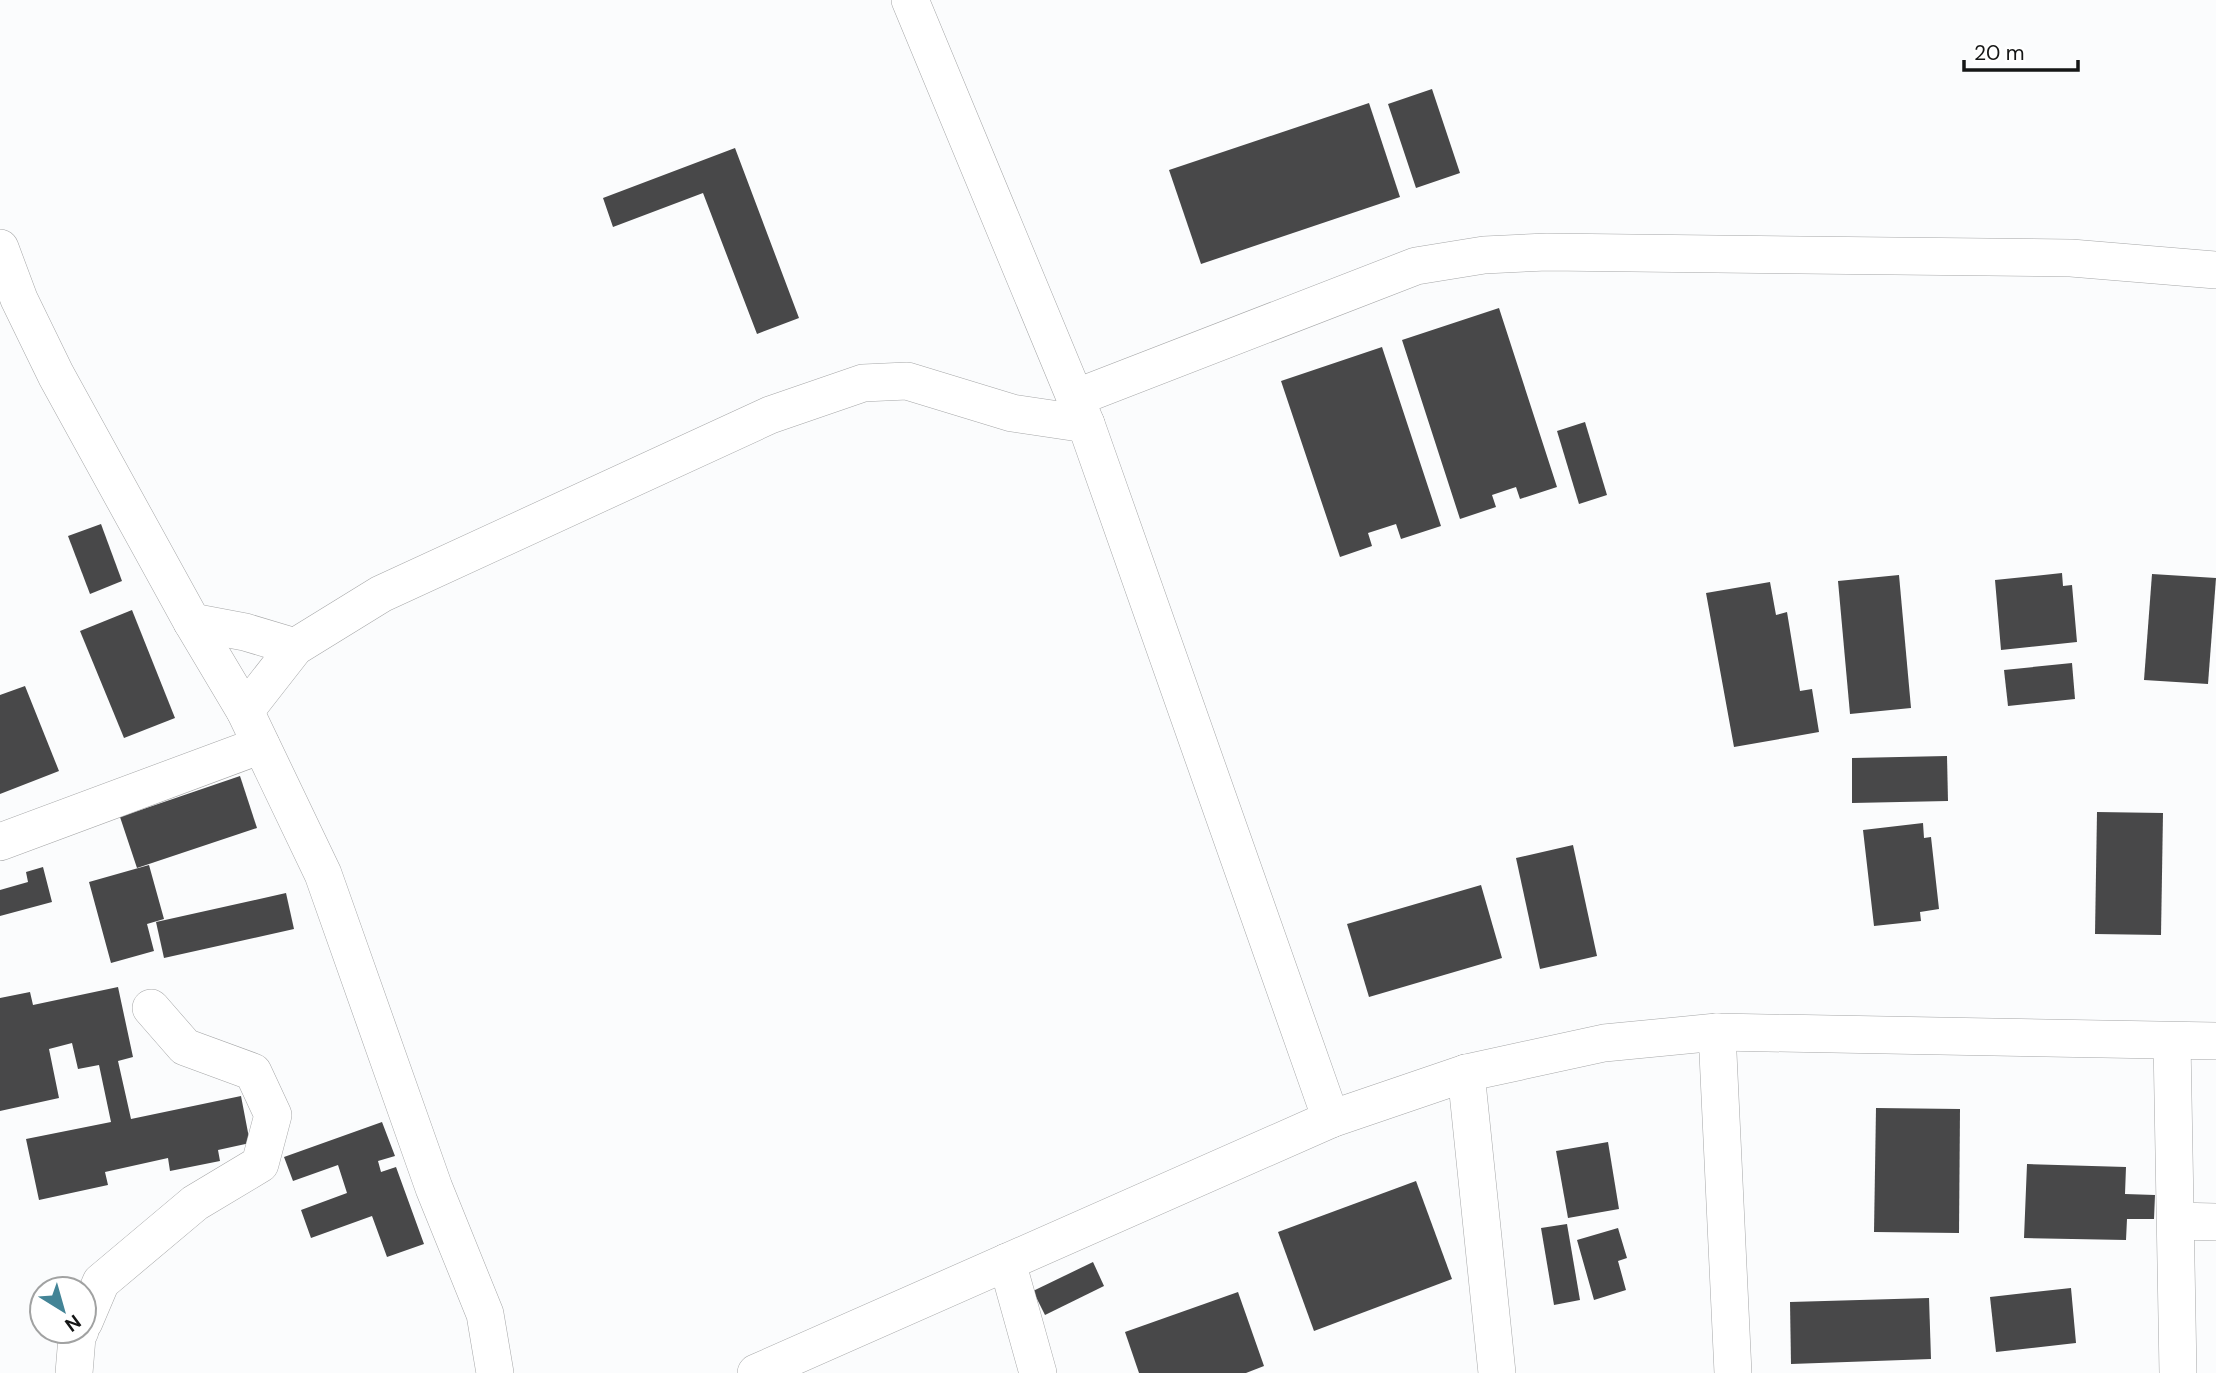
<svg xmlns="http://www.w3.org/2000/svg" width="2216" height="1373" viewBox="0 0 2216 1373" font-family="'DM Sans',sans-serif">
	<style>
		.building { fill: #484849 }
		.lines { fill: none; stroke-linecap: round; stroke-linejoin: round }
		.minor-casing { stroke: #a6a7a8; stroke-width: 38 }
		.minor { stroke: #fff; stroke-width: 37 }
	</style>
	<rect width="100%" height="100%" fill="#fbfcfd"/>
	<g class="building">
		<path d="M1432,89L1460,173L1416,188L1388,104Z"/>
		<path d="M1369,103L1400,197L1201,264L1169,170Z"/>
		<path d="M735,148L799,318L757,334L703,193L613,227L603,198Z"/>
		<path d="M1499,308L1557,487L1520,499L1516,487L1492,495L1496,507L1460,519L1402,340Z"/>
		<path d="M1382,347L1441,526L1401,539L1396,524L1368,533L1372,546L1340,557L1281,381Z"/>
		<path d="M1585,422L1607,495L1579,504L1557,431Z"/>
		<path d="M101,524L122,581L90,594L68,536Z"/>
		<path d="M2062,573L2063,586L2072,585L2077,642L2001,650L1995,580Z"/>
		<path d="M2152,574L2216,578L2208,684L2144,680Z"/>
		<path d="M1899,575L1911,708L1850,714L1838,581Z"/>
		<path d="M1770,582L1776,615L1787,612L1800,691L1812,689L1819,732L1734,747L1706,593Z"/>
		<path d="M132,610L175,718L124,738L80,631Z"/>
		<path d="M2072,663L2075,699L2008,706L2004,670Z"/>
		<path d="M25,686L59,771L0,794V695Z"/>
		<path d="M1947,756L1948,801L1852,803V758Z"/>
		<path d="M240,776L257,828L137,868L120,817Z"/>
		<path d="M2097,812L2163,813L2161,935L2095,934Z"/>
		<path d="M1923,823L1924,838L1931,837L1939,909L1920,912L1921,921L1874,926L1863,830Z"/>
		<path d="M1573,845L1597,956L1540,969L1516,858Z"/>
		<path d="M149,865L164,919L147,924L154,951L111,963L89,882Z"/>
		<path d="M43,867L52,902L0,916V890L28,882L26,872Z"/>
		<path d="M1481,885L1502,958L1369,997L1347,924Z"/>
		<path d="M286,893L294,929L164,958L156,922Z"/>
		<path d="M118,987L133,1057L118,1061L131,1119L241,1096L250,1143L218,1150L220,1161L170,1171L168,1158L105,1172L108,1185L39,1200L26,1139L111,1122L99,1065L78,1069L72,1043L49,1049L59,1098L0,1111V998L30,992L33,1005Z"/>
		<path d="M1876,1108L1960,1109L1959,1233L1874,1232Z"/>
		<path d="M382,1122L395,1156L378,1161L381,1172L396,1167L424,1244L387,1257L372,1216L311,1238L301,1210L347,1193L338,1165L293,1181L284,1157Z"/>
		<path d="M1608,1142L1619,1209L1568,1218L1556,1151Z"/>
		<path d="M2027,1164L2126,1167L2125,1194L2155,1195L2154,1219H2127L2126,1240L2024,1238Z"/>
		<path d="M1416,1181L1452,1279L1314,1331L1278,1232Z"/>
		<path d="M1567,1224L1580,1300L1554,1305L1541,1228Z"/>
		<path d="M1618,1228L1627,1258L1618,1261L1626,1290L1594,1300L1577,1240Z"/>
		<path d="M1093,1262L1104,1286L1045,1315L1033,1291Z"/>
		<path d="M2071,1288L2076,1343L1996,1352L1990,1297Z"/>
		<path d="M1238,1292L1264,1366L1246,1373H1139L1125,1332Z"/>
		<path d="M1929,1298L1931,1359L1791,1364L1790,1302Z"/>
	</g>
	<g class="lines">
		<defs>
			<g id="minor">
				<path d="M910,0L1086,424L1331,1119"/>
				<path d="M0,248L19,299L56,375L192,622L245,711L323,874L434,1188L485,1314L495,1373"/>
				<path d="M1075,398L1416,266L1484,255L1547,252L2071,258L2216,270"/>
				<path d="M192,622L245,632L295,647"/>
				<path d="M245,711L295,647L381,594L770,415L863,383L907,381L1012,413L1086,424"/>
				<path d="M0,842L261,745"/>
				<path d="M1717,1032L1733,1373"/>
				<path d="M2172,1041L2178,1373"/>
				<path d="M1466,1073L1497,1373"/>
				<path d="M2176,1221L2216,1222"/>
				<path d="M1007,1262L1038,1373"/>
				<path d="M84,1322L101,1282L195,1203L260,1164L273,1115L253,1072L185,1047L151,1008"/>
				<path d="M74,1373L77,1337L80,1331"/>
				<path d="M756,1373L1331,1119L1466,1073L1604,1043L1717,1032L2216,1041"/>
			</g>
		</defs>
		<use href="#minor" class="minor-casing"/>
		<use href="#minor" class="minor"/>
	</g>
	<g transform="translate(63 1310) rotate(143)"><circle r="33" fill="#ffffff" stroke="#a1a2a2" stroke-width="2"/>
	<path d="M0-5L12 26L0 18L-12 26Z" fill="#438496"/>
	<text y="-10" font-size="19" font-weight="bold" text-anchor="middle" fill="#151616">N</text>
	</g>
	<path d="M1964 60v10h114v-10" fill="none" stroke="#151616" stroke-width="3.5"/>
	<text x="1974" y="60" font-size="21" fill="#151616" stroke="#ffffff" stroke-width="5" paint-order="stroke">20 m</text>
</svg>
